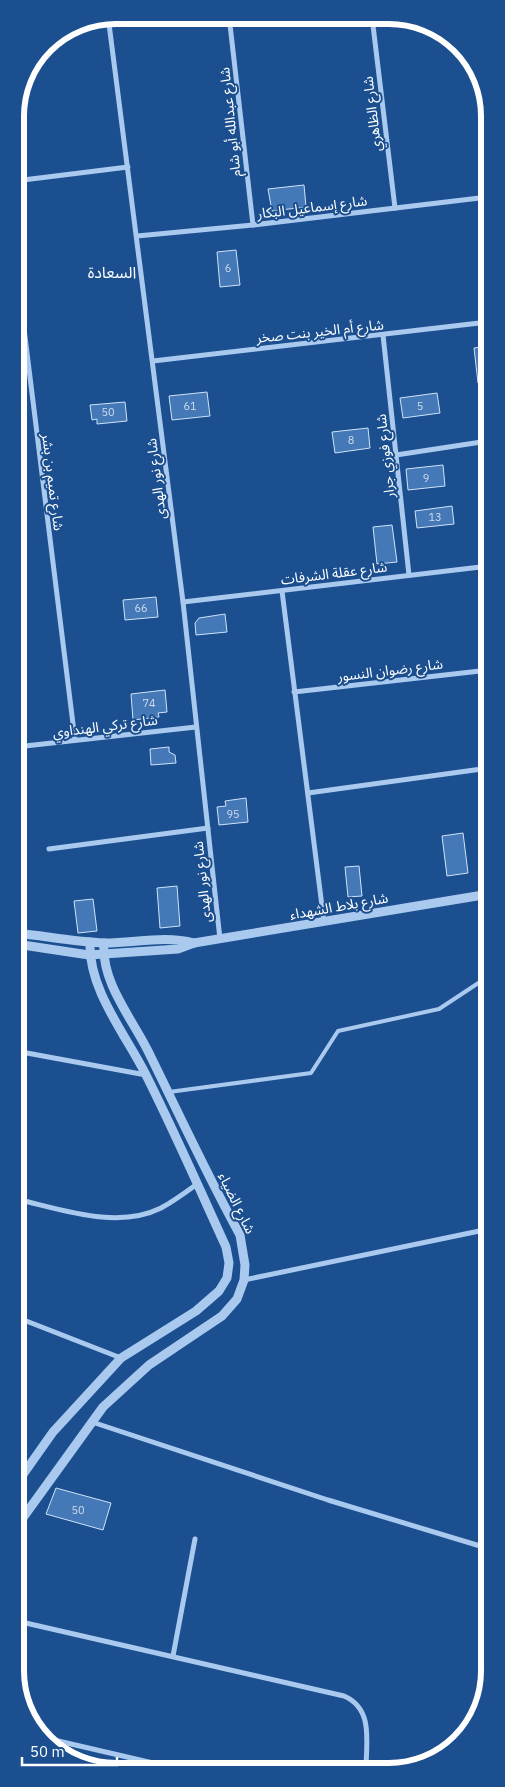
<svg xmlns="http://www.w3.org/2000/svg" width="505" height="1787" viewBox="0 0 505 1787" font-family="'IBM Plex Sans','Noto Sans Arabic',sans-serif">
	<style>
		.building { fill: #4478b7; stroke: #cfe3fa }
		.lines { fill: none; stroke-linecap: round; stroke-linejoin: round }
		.service { stroke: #a9c9ee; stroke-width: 4 }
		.minor { stroke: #a9c9ee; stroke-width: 5 }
		.tertiary { stroke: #a9c9ee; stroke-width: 9 }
		.labels { text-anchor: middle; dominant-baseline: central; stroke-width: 4; stroke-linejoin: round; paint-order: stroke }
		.number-label { font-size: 11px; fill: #d0dded }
		.street-label { font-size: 14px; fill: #fff; stroke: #1b4f8f }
		.quarter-label { font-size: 16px; fill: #fff; stroke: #1b4f8f }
		.rim { fill: none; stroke: #fff; stroke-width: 6 }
	</style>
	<rect width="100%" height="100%" fill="#1b4f8f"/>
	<g class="building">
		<path d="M304,185L306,207L272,211L268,189Z"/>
		<path d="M236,250L240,285L220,287L217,252Z"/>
		<path d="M488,346V382L478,383L474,348Z"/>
		<path d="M207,392L210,416L172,420L169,396Z"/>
		<path d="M437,393L440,413L403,418L400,398Z"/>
		<path d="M125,402L127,421L97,424V419L92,420L90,405Z"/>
		<path d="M368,428L370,448L335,453L332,432Z"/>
		<path d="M443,465L445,486L408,490L406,469Z"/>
		<path d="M452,506L454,524L417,528L415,511Z"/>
		<path d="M392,525L397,562L377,564L373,527Z"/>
		<path d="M156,597L158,617L125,620L123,600Z"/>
		<path d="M225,614L227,632L196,635L195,623L199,618Z"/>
		<path d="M165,690L167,712L158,713L159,717L133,720L131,694Z"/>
		<path d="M169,747V752L175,755L176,763L151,765L150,749Z"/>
		<path d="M246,798L248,822L219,825L217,807L226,806L225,801Z"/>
		<path d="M463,833L468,873L447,876L442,836Z"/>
		<path d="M359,866L362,896L348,897L345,867Z"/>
		<path d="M177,886L180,926L160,928L157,888Z"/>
		<path d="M93,899L97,931L78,933L74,901Z"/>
		<path d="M56,1488L111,1503L103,1530L46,1514Z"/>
	</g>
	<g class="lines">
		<path class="service" d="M169,1092L311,1073L338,1031L439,1009L489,976"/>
		<g class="minor">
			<path d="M108,16L183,602L220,939"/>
			<path d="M229,16L253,225"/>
			<path d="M372,17L395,208"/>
			<path d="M15,181L128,167"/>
			<path d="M137,236L253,225L488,197"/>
			<path d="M15,256L75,740"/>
			<path d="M383,335L409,575"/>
			<path d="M153,361L488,322"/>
			<path d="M396,455L488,441"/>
			<path d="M282,591L324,922"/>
			<path d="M183,602L489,566"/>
			<path d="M294,692L489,670"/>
			<path d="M16,747L196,727"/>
			<path d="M308,793L489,768"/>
			<path d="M49,849L208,828"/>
			<path d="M16,1051L146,1075"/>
			<path d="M16,1199C61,1209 117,1230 161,1208C174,1201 186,1192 197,1184"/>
			<path d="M244,1280L489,1229"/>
			<path d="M16,1317L121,1358"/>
			<path d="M92,1422L328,1500L490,1549"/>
			<path d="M17,1621L344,1696C374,1709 366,1742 366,1770"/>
			<path d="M173,1656L195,1539"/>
			<path d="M41,1737L183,1770"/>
		</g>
		<g class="tertiary">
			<path d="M16,933C46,936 75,942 105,943C135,943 165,935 194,943"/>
			<path d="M16,944L89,955L178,949L194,943L489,894"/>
			<path d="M17,1483L53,1432L121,1358L196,1311L219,1291L227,1278L229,1263L226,1247C200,1190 175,1133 147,1077C127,1036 88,990 90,942"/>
			<path d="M17,1526L103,1407L149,1365L222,1316L237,1299L244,1280L245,1265L240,1235C207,1175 178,1112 148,1051C131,1017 101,982 104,943"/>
		</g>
	</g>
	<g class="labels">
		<g class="number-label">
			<text x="228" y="268">6</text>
			<text x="190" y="406">61</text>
			<text x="420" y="406">5</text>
			<text x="108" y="412">50</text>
			<text x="351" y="440">8</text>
			<text x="426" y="478">9</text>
			<text x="435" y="517">13</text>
			<text x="141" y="608">66</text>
			<text x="149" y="703">74</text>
			<text x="233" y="814">95</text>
			<text x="78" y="1510">50</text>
		</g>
		<g class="street-label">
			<text transform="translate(372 114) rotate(-97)">شارع الظاهري</text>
			<text transform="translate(230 122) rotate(-96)">شارع عبدالله أبو شام</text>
			<text transform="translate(312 207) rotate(-7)">شارع إسماعيل البكار</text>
			<text transform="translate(320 331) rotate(-6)">شارع أم الخير بنت صخر</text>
			<text transform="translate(385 456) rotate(-96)">شارع فوزي جرار</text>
			<text transform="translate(156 479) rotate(-97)">شارع نور الهدى</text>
			<text transform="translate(53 482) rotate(83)">شارع تميم بن بشر</text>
			<text transform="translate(334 573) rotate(-7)">شارع عقلة الشرفات</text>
			<text transform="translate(390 670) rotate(-7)">شارع رضوان النسور</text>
			<text transform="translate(105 726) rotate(-7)">شارع تركي الهنداوي</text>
			<text transform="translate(202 882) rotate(-96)">شارع نور الهدى</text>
			<text transform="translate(339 906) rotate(-10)">شارع بلاط الشهداء</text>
			<text transform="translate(237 1203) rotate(64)">شارع الضياء</text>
		</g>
		<g class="quarter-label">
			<text x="112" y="272">السعادة</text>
		</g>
	</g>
	<path d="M0 0H505V1787H0ZM116 24H389A92 92 0 0 1 481 116V1671A92 92 0 0 1 389 1763H116A92 92 0 0 1 24 1671V116A92 92 0 0 1 116 24Z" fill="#1b4f8f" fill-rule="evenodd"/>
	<path class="rim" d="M116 24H389A92 92 0 0 1 481 116V1671A92 92 0 0 1 389 1763H116A92 92 0 0 1 24 1671V116A92 92 0 0 1 116 24Z"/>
	<path d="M22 1757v8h95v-8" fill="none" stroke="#ffffff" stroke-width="2.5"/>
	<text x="30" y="1757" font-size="15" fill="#ffffff" stroke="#1b4f8f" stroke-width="4" paint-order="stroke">50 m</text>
</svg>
